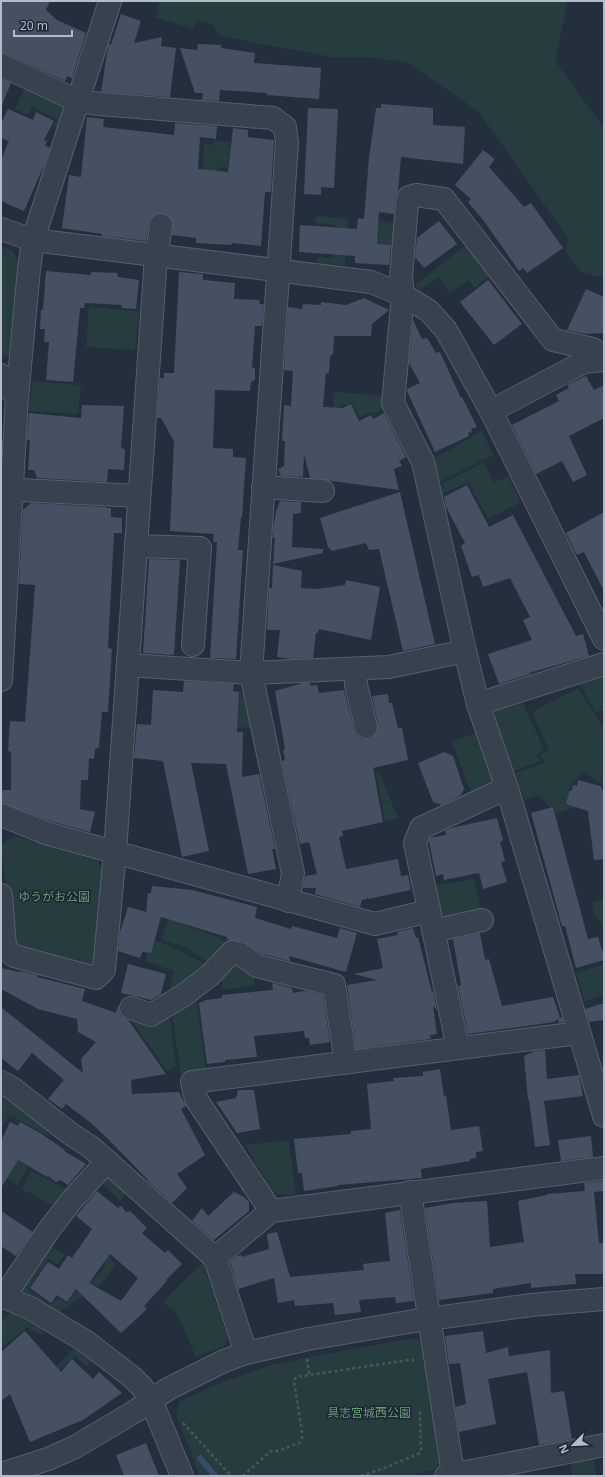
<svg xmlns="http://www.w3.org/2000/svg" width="605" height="1477" viewBox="0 0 605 1477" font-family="'Noto Sans','Noto Sans JP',sans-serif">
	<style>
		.green { fill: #263c3f }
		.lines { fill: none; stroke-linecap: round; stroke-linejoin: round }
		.stream { stroke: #394c67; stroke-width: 6 }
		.building { fill: #455162; fill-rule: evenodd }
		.minor-casing { stroke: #565f6c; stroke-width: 24 }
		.path { stroke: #44595c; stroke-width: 2.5; stroke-dasharray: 3 3; stroke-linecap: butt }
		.minor { stroke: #38414e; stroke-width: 22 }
		.labels { text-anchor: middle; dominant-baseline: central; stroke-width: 3; stroke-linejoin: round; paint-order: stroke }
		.park-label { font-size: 12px; fill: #6b9a76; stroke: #1d2633 }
	</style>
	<rect width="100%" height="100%" fill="#242f3e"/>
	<g class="green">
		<path d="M160,1H568L555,61L604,128V278L581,272L565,250L569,240L479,112L407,62L365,57H332L220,36L212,24L198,21L193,29L155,17Z"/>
		<path d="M26,84L58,99L66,115L59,130L53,127L57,119L32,107L28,115L15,109Z"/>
		<path d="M214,140L230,142L228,168L219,167L218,173L201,184L204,144L213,145Z"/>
		<path d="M316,216L348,219L345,265L317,263V257L333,258L336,225L315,223Z"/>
		<path d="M379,220L398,224L396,245L377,244Z"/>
		<path d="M470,242L505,295L489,276L475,288L468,280L450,293L438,277L420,291L415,285Z"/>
		<path d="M1,246L13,251L18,263L13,355L1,358Z"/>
		<path d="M89,307L139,311L135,350L86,347Z"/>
		<path d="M32,381L81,385L78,414L29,411Z"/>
		<path d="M333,392L386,396L387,408L373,414L372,412L359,417L352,402L334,409Z"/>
		<path d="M482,431L493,455L437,483L431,460Z"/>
		<path d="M484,462L494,483L508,476L521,502L488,519L468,482L443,494L441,484Z"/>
		<path d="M602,676L604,677V709L596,713L579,683L594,677Z"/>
		<path d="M578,688L604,729V786L584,772L571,784L566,804L576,807L556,814L539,795L524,799L516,773L546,762L539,755L549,750L532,712Z"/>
		<path d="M240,691L244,692L251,728L234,727V723L238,716Z"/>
		<path d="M522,701L544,750L535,755L541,761L512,772L493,716L497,709Z"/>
		<path d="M477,732L495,778L492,786L472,795L452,742Z"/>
		<path d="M379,772L398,818L385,821L376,773Z"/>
		<path d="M15,836L96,857L103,871L97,961L85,969L12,944L1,845Z"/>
		<path d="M474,879L482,913L442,921L434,886Z"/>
		<path d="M604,899V925L594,915L592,903Z"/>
		<path d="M168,919L218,937L234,947L212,965L185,947L162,940Z"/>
		<path d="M151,939L174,948L212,967L167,997L174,971L145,961Z"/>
		<path d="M237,960L252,967L255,985L223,990L221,973Z"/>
		<path d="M604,964V995L585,1001L576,973Z"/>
		<path d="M196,995L206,1070L181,1074L171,1009Z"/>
		<path d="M122,1005L169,1010L176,1067L167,1071L131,1020L99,1042Z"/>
		<path d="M1,1092L52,1127L47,1136L10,1115L1,1128Z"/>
		<path d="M289,1140L296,1195L278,1194L271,1189L245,1145Z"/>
		<path d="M1,1150L28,1167L18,1185L1,1175Z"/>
		<path d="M104,1169L129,1190L120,1201L97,1179Z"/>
		<path d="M31,1171L68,1190L57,1207L22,1189Z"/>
		<path d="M93,1234L115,1264L104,1281L59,1312L18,1292L45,1243L65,1255L57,1264L48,1259L28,1289L50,1305L58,1298L67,1304L87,1277L94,1280L106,1264L84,1243Z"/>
		<path d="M203,1262L228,1339L224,1346L196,1357L177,1313L166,1305L164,1301Z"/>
		<path d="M10,1312L45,1327L42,1335L27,1327L1,1348V1321Z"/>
		<path d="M415,1338L423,1341L442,1461L435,1469L408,1476H200L176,1415L180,1401L215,1385L268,1366L314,1356Z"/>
		<path d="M76,1346L94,1357L87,1366L74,1356L44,1386L41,1383Z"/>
		<path d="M593,1457L597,1476H572L570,1461Z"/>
	</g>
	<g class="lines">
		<path class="stream" d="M200,1458L215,1476"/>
	</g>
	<g class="building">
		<path d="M1,1H50L46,10L57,20L86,33L72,78L67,76L65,81L6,54L1,53Z"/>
		<path d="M121,14L141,21L134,43L162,37L161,46L176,48L170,97L101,92L107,53L109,44L111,45Z"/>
		<path d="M198,44L221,45V48L255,53L254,63L321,68L319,99L267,95V93L220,90L219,101L202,100L203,93H195L180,48L197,50Z"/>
		<path d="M1,79L11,83L2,105L1,104Z"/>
		<path d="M381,104L433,108V125L465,127L463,164L401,157L398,191L395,201L394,214L379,212L377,244L391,245L389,265L355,263V256L299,252L300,225L357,229L358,218L364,219L369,158L376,108H381Z"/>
		<path d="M308,108L338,109L334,188L321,187V195L304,194Z"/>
		<path d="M8,109L33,120L36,112L54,121L44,140L47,141L45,146L50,148L45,163L24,211L1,201V160L9,141L1,138V124Z"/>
		<path d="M87,117L104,119L103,127L174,135L175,123L217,126L216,139L200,137L198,169L228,172L233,128L248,130V137L274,140L271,192H265L261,246L232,243V245L196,243V238L172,235L173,226L172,220L168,215L162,213L156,214L151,218L149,223L146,241L102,236V234L62,228L69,175L81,177Z"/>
		<path d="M483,150L495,159L489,167L524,207L531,203L563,248L527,273L523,268L519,271L484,221L468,202L471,199L455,185Z"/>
		<path d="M439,221L457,244L424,268L415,257L417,238Z"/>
		<path d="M46,271L91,275V272L117,273L118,277L139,280L136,309L122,308V305L85,303L84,308H80L73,382L46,380L49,342H44L45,329H40L41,310H43Z"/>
		<path d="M179,272L203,274V280L235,283L234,299L260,300L259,304H264L262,326H255L252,368H255V380L251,382L250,391L215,390L213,448L233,449V457L246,458L242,517H241L238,550H243L236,659L210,658L217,542H213L214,534L170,531L174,441L161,418H157L160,378H164V373H174Z"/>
		<path d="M488,280L522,324L494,345L460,302Z"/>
		<path d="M586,289L604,297V333L585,334L567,330Z"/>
		<path d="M364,298L389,310L372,324L371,336H334L333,354L330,356L329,373H326L323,407L343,408L351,404L359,421L371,415L373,419L384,413L406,457L399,461L402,466L394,469L399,490L310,478L304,454L303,477L281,476L278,469L284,466L285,441H282L284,405L291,406L293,371L284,370L288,307L302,309L303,304L321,305V302L346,305Z"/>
		<path d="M413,320L422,339L427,338L436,353L440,352L461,398L462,397L477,427L471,429L472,432L468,433L469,436L435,452L407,391V389L420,383L409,363Z"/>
		<path d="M586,376L594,390L604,385V418L569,436L587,475L573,482L562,461L536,474L512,425L559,401L556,395L569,388L567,385Z"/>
		<path d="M82,405L124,406L121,448L125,449L124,470L108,469L107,482L37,478L34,470H28L30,440H27L29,413L81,418Z"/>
		<path d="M467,485L489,527L513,515L576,636L583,634L589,656L529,673L530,674L499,684L488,654L532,640L523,620L530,617L510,578L483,587L479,575L472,577L461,546L465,543L446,507L444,497Z"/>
		<path d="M400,492L435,644L403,651L379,549L369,550L366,543L332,551L328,547L320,518Z"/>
		<path d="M280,501L301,502V513L293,514L292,547L323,549V553L273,564L275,538H273V529L276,512Z"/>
		<path d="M31,503L106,507V508H111V517L122,518V533H114L108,648L112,649L108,712H102L99,747L95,749L94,759L89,758L88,780H81L80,809L95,812L90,832L53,822L2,803V790H11V752L8,751L10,721L25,722L35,585L19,584L23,510Z"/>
		<path d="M604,512V591L584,552L577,555L566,533Z"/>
		<path d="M149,559L180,560L174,655L143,653Z"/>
		<path d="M273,565L302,571L301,588L318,589L345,585L346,580L380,587L371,640L319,629L318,633H316L313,658L292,659L277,657L280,630H267L269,588H272Z"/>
		<path d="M184,681L234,684L233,691L239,692L237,732H243L242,777L259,774L275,849H272L276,869L248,874L226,764L191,763L209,851L182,857L163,761L134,758L137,724L151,725L153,690L183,692Z"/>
		<path d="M303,683H310V686L317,685L319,693L344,690L354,730L357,736L363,739H369L374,736L378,730V724L372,696L388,694L389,703H392L398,728H402L408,760L373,768L383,822L342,831L343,836L339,837L346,869L398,859L401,876L408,875L411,890L368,899V897L367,899L362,900L360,907L315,894L316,888H303L305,876L317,874L309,842L300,844L282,762L285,759L283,750L285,749L275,691Z"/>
		<path d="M444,752L453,756L464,789L461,795L442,805L433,802L418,763Z"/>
		<path d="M578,780L600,786L604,791V859L594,860L588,811L566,804L569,792L572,790L573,785L577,786Z"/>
		<path d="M553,807L588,939L598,937L604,957V960L576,968L565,926H562L531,813Z"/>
		<path d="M497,818L503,841L500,842L505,861L501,862L507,882L483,889L479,873L444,880L443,874L436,876L429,841L430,838L446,835L445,831L451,828Z"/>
		<path d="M152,886L192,890L257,907L255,918L291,929L292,926L337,938L340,928L357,933L346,972L289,956L290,961L262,954L244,942L229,940L227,939V937L161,917L151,953L143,952V950L140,958L118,951L120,932L128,907L146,912L148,893H151Z"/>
		<path d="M413,928L416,938L418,937L432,992L433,991L437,1010L433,1006L437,1034L430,1035L431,1039L356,1049L347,985L377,980L354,974L383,968L377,939L398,935L397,932Z"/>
		<path d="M480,933L485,960L489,959L502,1006L553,997L560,1017L559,1019L562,1017L563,1022L559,1023L558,1019L554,1022L468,1034L458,986L461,985L453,939Z"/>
		<path d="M128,964L166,974L161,994L151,1000L121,993Z"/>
		<path d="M1,968L20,972V971L38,975L37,977L85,989L82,1001L116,1013L118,1005L119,1011L121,1016L129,1021L166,1074L131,1080L132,1094L179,1092L186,1106L181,1109L205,1155L177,1174L187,1188L172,1203L149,1182L146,1178L108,1139L91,1123L66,1104L62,1109L48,1099L64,1080L32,1053L18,1071L1,1058V1007L83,1073L81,1059L96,1042L78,1032L77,1019L38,1009L1,989Z"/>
		<path d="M272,983L292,988L293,993L305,991L323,995L330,1042L310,1045L309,1038H305L304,1031L254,1036L257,1057L225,1060V1062L207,1064L199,1003L206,1000L222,998V995L273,990Z"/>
		<path d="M604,1003V1020L589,1022L585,1009Z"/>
		<path d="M545,1050L547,1079L579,1075L583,1096L544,1101L550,1145L535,1147L529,1099H528L524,1056L535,1051Z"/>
		<path d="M440,1069L444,1096H446L451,1130L479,1126L483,1151L476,1152V1158L470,1159V1161L421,1169L422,1178L338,1185V1186L304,1191L302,1173H298L294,1139L351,1134V1131L371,1129L367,1084L394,1081L393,1078L423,1076V1072Z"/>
		<path d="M238,1090H254L260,1129L237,1133L216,1102L236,1098Z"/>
		<path d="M10,1122L18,1126L20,1122L40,1133L65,1150L64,1151L86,1164L68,1185L60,1180L56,1182L48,1176L47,1177L18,1160L1,1188V1141Z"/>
		<path d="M591,1136L593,1157L561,1161L558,1140Z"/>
		<path d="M604,1181V1191L594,1192L599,1243H604V1274H575L576,1284L531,1288V1283L493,1289V1293L439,1300L425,1208L453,1203L487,1201L490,1247L524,1242L518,1201L547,1195V1194L585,1191L584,1183Z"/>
		<path d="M97,1191L118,1208L121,1206L126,1212L130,1211L147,1228L142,1233L165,1253L168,1250L182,1264L165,1281L168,1280L144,1306L147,1309L121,1333L76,1289L67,1302L57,1295L51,1303L30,1288L48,1262L59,1269L68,1255L72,1258L92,1229L76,1216ZM110,1254L138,1278L121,1301L89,1283Z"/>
		<path d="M234,1192L244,1197L249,1202V1211L214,1240L192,1221L202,1208L208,1216Z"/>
		<path d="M400,1210L414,1301L396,1303L395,1297L359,1300L361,1312L335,1315L333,1303L295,1306L294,1300L278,1303L274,1278L238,1289L230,1262L237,1256L241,1255L242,1257L269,1249L267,1234L277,1232L290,1277L364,1270L363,1264L390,1261L385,1213Z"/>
		<path d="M1,1211L33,1232L16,1256L1,1246Z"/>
		<path d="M25,1331L61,1372L72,1359L93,1379L99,1372L122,1393L83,1420L30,1442L10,1394L1,1401V1352Z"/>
		<path d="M483,1331L486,1353L508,1347L509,1356L550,1350L551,1393L564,1391L572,1439L539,1445L527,1372L488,1379L496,1424L459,1432L455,1407L466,1404L460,1363L449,1364L445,1336Z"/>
		<path d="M146,1443L159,1476H124L116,1455Z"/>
	</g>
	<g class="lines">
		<defs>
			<g id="minor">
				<path d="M1,65L78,101L100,104L273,118L285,127L287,143L251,673L293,873L288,901"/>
				<path d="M1,229L33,240L371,282L403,295L429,311L446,330L491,411L604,639"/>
				<path d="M604,360L593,349L553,340L444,199L416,195L409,197L407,204L401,277L403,295L393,403L423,462L465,651L478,704L507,788L604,1116"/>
				<path d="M1,375L17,398"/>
				<path d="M491,411L584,362L604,360"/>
				<path d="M263,487L323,491"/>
				<path d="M1,489L139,496"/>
				<path d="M136,546L200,548L193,645"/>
				<path d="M128,665L251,673L389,667L465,651"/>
				<path d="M355,669L356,685L366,727"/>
				<path d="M1,680L17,398L29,269L33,240L110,1"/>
				<path d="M478,704L604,664"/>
				<path d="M1,815L49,834L375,924L429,911"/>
				<path d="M1,895L5,946L9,952L14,956L96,978L104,970L115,852L156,256L158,246L161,225"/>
				<path d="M433,931L482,920"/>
				<path d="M131,1008L151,1015L184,995L209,976L232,952L241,954L257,966L334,985L346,1063"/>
				<path d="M458,1048L415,843L421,828L507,788"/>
				<path d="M1,1082L12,1088L68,1132L92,1148L215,1258"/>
				<path d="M410,1192L453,1474"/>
				<path d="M271,1211L196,1099L192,1082L579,1033"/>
				<path d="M1,1296L30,1308L85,1341L132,1377L142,1387L151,1400L182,1476"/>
				<path d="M4,1297L48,1231L72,1200L107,1161"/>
				<path d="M246,1353L215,1258L271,1211L604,1168"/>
				<path d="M1,1474L48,1459L75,1447L134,1412L168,1389L224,1361L246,1353L308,1339L414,1321L531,1305L604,1299"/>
				<path d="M446,1476L604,1445"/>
			</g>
		</defs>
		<use href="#minor" class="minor-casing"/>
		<g class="path">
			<path d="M307,1359L309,1374"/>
			<path d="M183,1423L231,1476"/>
			<path d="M243,1476L271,1451H278L299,1443L302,1439V1432L294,1381L296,1377L409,1360H413L414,1363"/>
			<path d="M361,1476L387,1467L420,1453L421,1449L420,1413L422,1410"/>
		</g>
		<use href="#minor" class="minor"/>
	</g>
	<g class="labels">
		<g class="park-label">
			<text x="54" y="896">ゆうがお公園</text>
			<text x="369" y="1412">具志宮城西公園</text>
		</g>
	</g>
	<rect width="605" height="1477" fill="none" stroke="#b4bcc9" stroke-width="4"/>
	<g transform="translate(573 1445) rotate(246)" stroke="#1d2633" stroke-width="3" paint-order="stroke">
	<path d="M0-3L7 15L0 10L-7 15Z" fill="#b4bcc9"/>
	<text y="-6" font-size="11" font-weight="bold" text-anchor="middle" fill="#b4bcc9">N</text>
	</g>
	<path d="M14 30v6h58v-6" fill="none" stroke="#b4bcc9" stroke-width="2"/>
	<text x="20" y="30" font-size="12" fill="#b4bcc9" stroke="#1d2633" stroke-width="3" paint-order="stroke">20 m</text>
</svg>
